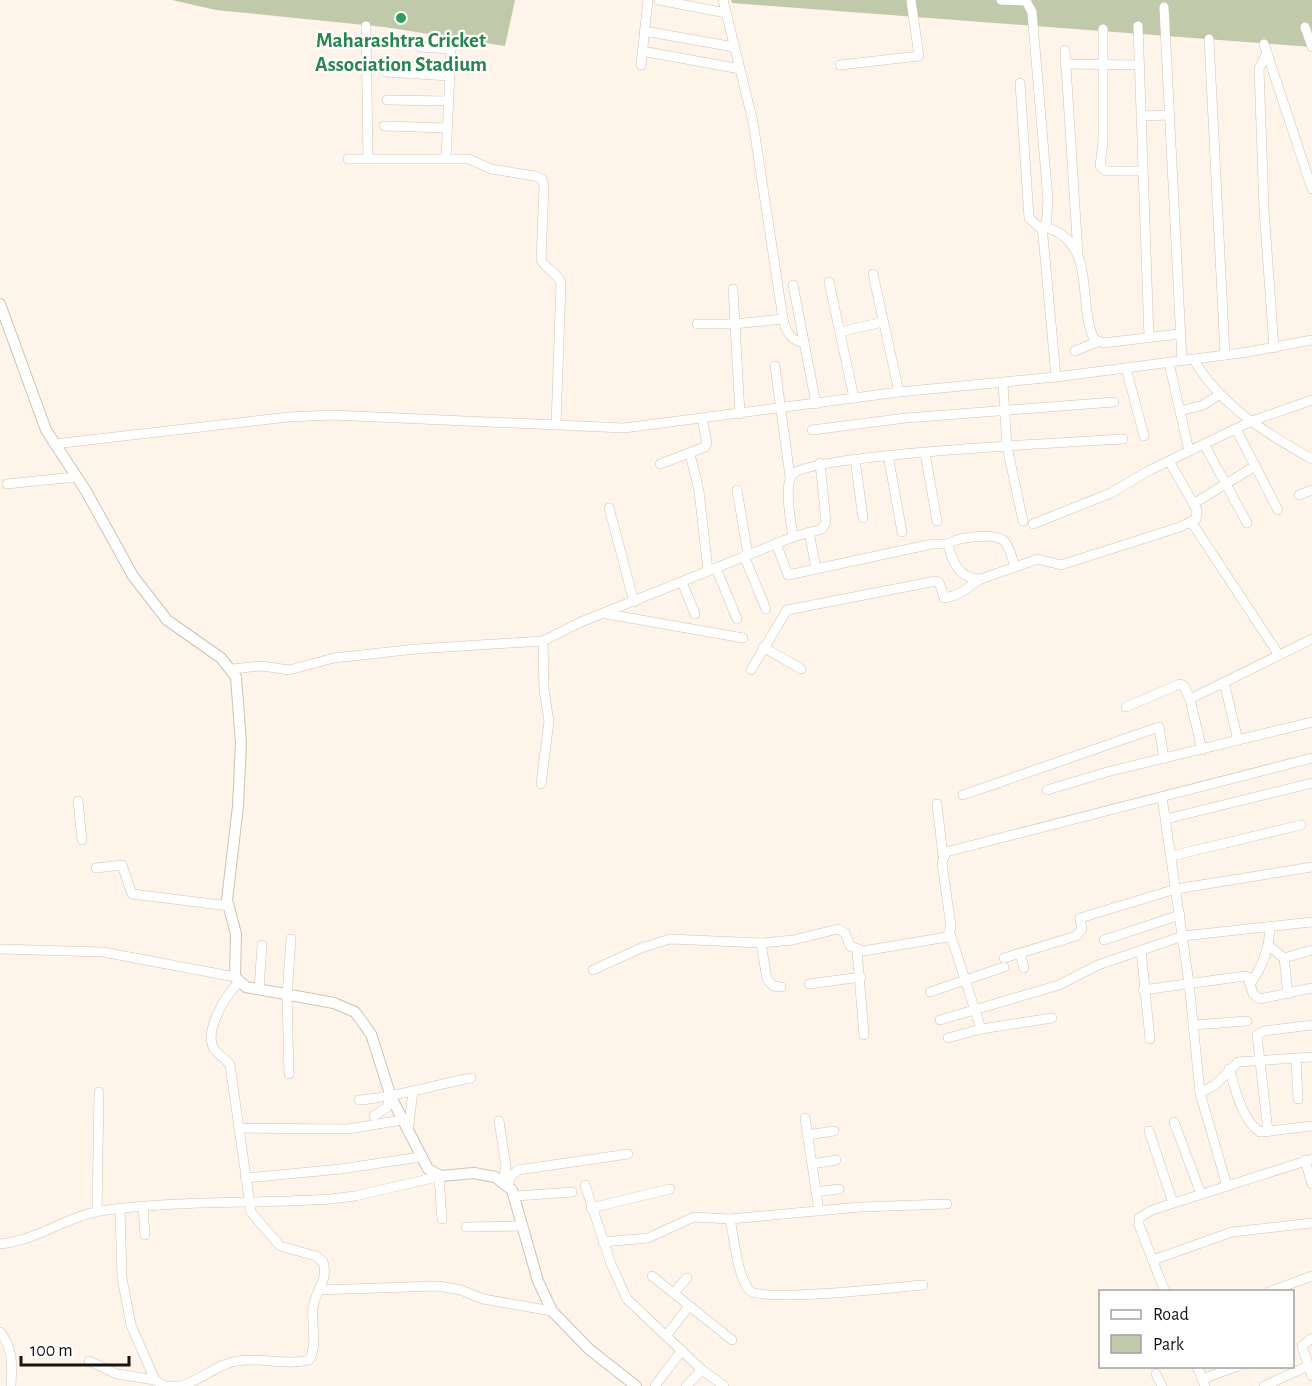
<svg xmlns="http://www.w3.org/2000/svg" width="1312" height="1386" viewBox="0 0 1312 1386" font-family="'Alegreya Sans',sans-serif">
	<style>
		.green { fill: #c1c9ab }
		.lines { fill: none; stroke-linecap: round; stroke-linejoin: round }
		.minor-casing { stroke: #cec2b4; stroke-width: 10 }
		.tertiary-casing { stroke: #cec2b4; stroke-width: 12 }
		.minor { stroke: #fff; stroke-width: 9 }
		.tertiary { stroke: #fff; stroke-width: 10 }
		.leisure-dot { fill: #2e9e5b; stroke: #fff; stroke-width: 2 }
		.labels { text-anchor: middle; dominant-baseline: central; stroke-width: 4.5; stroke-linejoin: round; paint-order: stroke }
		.leisure-label { font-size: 21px; font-weight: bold; fill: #27864d; stroke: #fff }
	</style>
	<rect width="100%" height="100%" fill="#fef4e9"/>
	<g class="green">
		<path d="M172,0H515L505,46L384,27L216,10Z"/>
		<path d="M731,0H1312V47L732,3Z"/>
	</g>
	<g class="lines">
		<defs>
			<g id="minor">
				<path d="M659,0L726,13"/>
				<path d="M723,0L753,122L783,319C786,332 791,340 804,343"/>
				<path d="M1001,0L1026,1L1032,12L1048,200L1046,227"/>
				<path d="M1164,7L1182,361"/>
				<path d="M366,26L368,159"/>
				<path d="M1138,26L1149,337"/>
				<path d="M1305,27L1312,47"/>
				<path d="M1103,29V141L1100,166L1106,171H1143"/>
				<path d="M644,31L734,47"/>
				<path d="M1209,39L1225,355"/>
				<path d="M1264,44L1312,189"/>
				<path d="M420,47L451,49L446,158"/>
				<path d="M1065,50L1078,255"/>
				<path d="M642,51L740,69"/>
				<path d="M1267,52L1259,69L1264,209L1274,348"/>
				<path d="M1065,64L1139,65"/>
				<path d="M641,65L648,0"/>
				<path d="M840,65L919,56L911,0"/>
				<path d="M386,72L450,76"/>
				<path d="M1020,83L1029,218L1042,230L1043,236L1056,377"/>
				<path d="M387,100L449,101"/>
				<path d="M1141,116L1169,115"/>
				<path d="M384,126L447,128"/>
				<path d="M348,159H469L491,169L535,176L542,179L544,187L541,259C545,270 557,271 561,283L556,425"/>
				<path d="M1041,226C1099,239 1076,301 1094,339L1103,343L1179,334"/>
				<path d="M873,274L899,392"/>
				<path d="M829,282L854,398"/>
				<path d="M793,285L816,404"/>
				<path d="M733,289L740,414"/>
				<path d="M697,324H734L783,319"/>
				<path d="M840,332L883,322"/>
				<path d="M1075,351L1097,342"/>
				<path d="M1194,360C1220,405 1267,434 1312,459"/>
				<path d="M1169,363L1189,451"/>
				<path d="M775,366L790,477"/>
				<path d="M1126,368L1144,436"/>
				<path d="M1003,384L1007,447L1023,521"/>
				<path d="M1180,411L1203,405L1219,395"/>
				<path d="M1236,429L1278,510"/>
				<path d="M812,430L906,418L1114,402"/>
				<path d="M54,444L288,417L332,415L624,428L899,392L1056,377L1248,352L1312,340"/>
				<path d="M1204,444L1247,523"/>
				<path d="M925,453L937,521"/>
				<path d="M690,454L699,491L708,571"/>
				<path d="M888,455L902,532"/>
				<path d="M855,459L863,518"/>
				<path d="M660,464L705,447L707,443L702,419"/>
				<path d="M7,484L75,477"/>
				<path d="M737,490L748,555"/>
				<path d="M1299,495L1312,490"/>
				<path d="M1193,504L1255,466"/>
				<path d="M609,508L634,602"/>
				<path d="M1192,523L1279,655"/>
				<path d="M1033,524L1111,493L1150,470L1252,421L1312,400"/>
				<path d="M809,532L816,568"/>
				<path d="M793,537C791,522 783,484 793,474C813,454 1077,442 1123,439"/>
				<path d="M776,543L788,575L932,544H948C952,563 960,579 981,579L1038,559L1061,565L1180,527L1196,519L1197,510L1169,461"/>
				<path d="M948,544C957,537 994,533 1003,540C1010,546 1012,559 1015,567"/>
				<path d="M744,556L766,609"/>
				<path d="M716,568L737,619"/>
				<path d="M682,582L695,614"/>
				<path d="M607,614L743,638"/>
				<path d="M763,647L801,669"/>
				<path d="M232,669L262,666L289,670L334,658L416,649L543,641L581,622L793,537L822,529L826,522L820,463"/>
				<path d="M751,670L787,610L936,581L939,582L944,598C966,594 965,587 981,579"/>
				<path d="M1224,682L1238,740"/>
				<path d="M1126,707L1180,684L1184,686L1190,699"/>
				<path d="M1202,750L1190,699L1312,639"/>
				<path d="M541,784L549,721L544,690L543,641"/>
				<path d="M1047,790L1107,772L1312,722"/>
				<path d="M963,795L1159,727L1164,759"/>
				<path d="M1162,797L1189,983L1200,1093L1227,1186"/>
				<path d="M78,801L82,840"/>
				<path d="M937,804L943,856"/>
				<path d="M1166,819L1312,783"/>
				<path d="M1172,856L1301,825"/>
				<path d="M96,868L122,865L132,894L229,906"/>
				<path d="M950,933L981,1029L1052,1018"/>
				<path d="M1104,940L1180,915"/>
				<path d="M761,943L767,979L773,986L781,987"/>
				<path d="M1269,946L1284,958L1288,994"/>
				<path d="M0,949L103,952L235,977"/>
				<path d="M1141,950L1150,1039"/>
				<path d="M857,951L864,1035"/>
				<path d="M1020,953L1024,968"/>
				<path d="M1004,958L1076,936L1082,929L1080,918L1176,889L1312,867"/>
				<path d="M1284,958L1312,950"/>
				<path d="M593,970L641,948L670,939L761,943L793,940L838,929L845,933L850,946L863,951L947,937L951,927L942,863L946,852L1312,758"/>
				<path d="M1251,983C1263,965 1269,949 1270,927"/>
				<path d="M809,984L861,977"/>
				<path d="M259,989L262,945"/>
				<path d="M1143,990L1245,976L1248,977L1253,994L1260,999L1312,988"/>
				<path d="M930,992L1004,967"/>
				<path d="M940,1020L1059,985L1098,965L1183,936L1312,922"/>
				<path d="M1193,1025L1247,1021"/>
				<path d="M948,1038L981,1029"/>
				<path d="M1296,1059L1298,1099"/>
				<path d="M1229,1069C1236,1090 1241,1119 1260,1132L1312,1126"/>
				<path d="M289,1074L287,995L291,939"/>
				<path d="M1200,1093L1215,1085L1238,1062L1312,1057"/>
				<path d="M359,1100C397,1097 433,1085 471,1078"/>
				<path d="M374,1116L387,1107L391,1097"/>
				<path d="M805,1118L819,1211"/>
				<path d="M499,1121L506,1167L503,1180"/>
				<path d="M1174,1122L1201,1194"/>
				<path d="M239,1128L348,1129L402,1120"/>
				<path d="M1149,1131L1173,1203"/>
				<path d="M408,1132L413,1091"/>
				<path d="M1268,1132L1257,1035L1264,1031L1312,1025"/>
				<path d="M807,1135L834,1131"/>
				<path d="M1305,1160L1312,1184"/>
				<path d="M812,1164L836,1160"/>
				<path d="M439,1177L442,1219"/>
				<path d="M245,1178L341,1169L420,1157"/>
				<path d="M508,1185L511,1176L518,1170L628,1154"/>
				<path d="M585,1185L611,1264L627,1299L702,1370L724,1386"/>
				<path d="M816,1192L839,1189"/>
				<path d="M516,1196L572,1192"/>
				<path d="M143,1206L145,1235"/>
				<path d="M591,1208L670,1189"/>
				<path d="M120,1209L122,1278L131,1325L155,1380L165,1386H179"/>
				<path d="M97,1212L99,1092"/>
				<path d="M730,1219C734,1237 737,1275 749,1290C760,1303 898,1287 923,1285"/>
				<path d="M466,1227L523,1226"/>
				<path d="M603,1242L648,1238L694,1217L730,1219L860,1207L947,1204"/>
				<path d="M0,1244C39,1240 65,1217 100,1211C177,1200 254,1204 331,1199L355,1196L441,1176"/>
				<path d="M1153,1260L1232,1232L1312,1223"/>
				<path d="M652,1276L732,1340"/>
				<path d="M319,1290L438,1286L461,1290L483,1299L552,1311"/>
				<path d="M1165,1292L1139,1225V1218L1152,1210L1312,1159"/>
				<path d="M1269,1292L1312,1276"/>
				<path d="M674,1293L687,1278"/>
				<path d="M0,1332C14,1349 12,1366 11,1386"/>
				<path d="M667,1335L689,1306"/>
				<path d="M1312,1338L1302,1346L1312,1376"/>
				<path d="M89,1361L117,1374L155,1380"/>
				<path d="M1197,1366L1205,1386"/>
				<path d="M1156,1374L1162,1386"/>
				<path d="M1202,1379L1238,1366"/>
				<path d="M180,1386C201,1381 216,1364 237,1361C261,1357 285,1366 309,1360C318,1347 311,1323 313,1307C316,1290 329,1279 323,1262L316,1256L280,1246L251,1212L230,1065C226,1058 217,1055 213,1047C205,1029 226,995 239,982"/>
				<path d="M655,1386L682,1350"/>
				<path d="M686,1386L702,1370"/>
				<path d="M1264,1386L1308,1366"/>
			</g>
			<path id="tertiary" d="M0,304L46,430L86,491L133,576L167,620L221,658L236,677L241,743L238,806L227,900L236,934L235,977L246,987L334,1003L355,1012L371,1034L391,1097L428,1169L441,1176L474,1173L495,1177L512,1190L538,1281L552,1311L590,1350L636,1386"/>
		</defs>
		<use href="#minor" class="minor-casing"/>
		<use href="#tertiary" class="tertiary-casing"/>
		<use href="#minor" class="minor"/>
		<use href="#tertiary" class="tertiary"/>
	</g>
	<circle class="leisure-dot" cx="401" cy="18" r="6"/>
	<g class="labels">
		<g class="leisure-label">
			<text x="401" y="40">Maharashtra Cricket<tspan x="401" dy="24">Association Stadium</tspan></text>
		</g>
	</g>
	<rect x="1099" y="1290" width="195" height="78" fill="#ffffff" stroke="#a2a19f" stroke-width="1.5"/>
	<rect x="1111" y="1310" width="30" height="9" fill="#ffffff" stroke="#a2a19f" stroke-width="1.5"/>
	<text x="1153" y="1320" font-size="18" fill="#17130f">Road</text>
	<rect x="1111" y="1335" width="30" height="18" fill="#c1c9ab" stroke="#a2a19f" stroke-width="1.5"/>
	<text x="1153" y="1350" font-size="18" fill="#17130f">Park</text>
	<path d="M21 1356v9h108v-9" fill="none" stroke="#17130f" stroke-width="3"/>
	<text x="30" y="1356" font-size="18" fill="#17130f" stroke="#ffffff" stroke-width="4.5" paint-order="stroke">100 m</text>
</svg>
